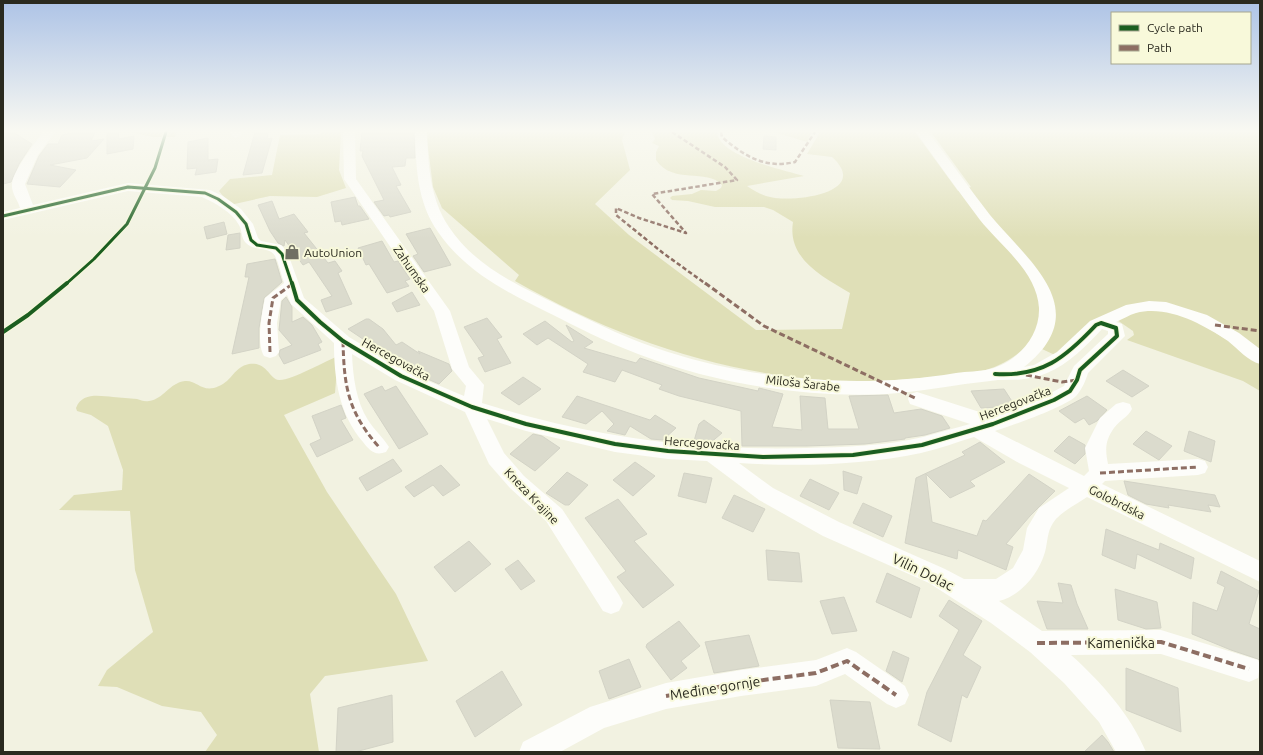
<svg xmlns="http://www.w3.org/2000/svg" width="1263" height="755" viewBox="0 0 1263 755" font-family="Ubuntu,sans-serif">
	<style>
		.green { fill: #dfdfb7 }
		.building { fill: #dbdbcd; stroke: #d3d3c6 }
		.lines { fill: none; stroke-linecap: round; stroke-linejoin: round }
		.street { fill: #fdfdfa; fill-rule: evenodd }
		.quiet-far2 { stroke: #8d6e63; stroke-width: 2.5; stroke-dasharray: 4.5 2.5; stroke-linecap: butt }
		.quiet-far1 { stroke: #8d6e63; stroke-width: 3; stroke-dasharray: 6 3; stroke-linecap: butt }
		.quiet { stroke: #8d6e63; stroke-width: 4; stroke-dasharray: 8 4; stroke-linecap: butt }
		.cycleway-far1-casing { stroke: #f8f9da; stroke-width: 5 }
		.cycleway-casing { stroke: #f8f9da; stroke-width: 6 }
		.cycleway-far1 { stroke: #1b5e20; stroke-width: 3 }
		.cycleway { stroke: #1b5e20; stroke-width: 4 }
		.labels { text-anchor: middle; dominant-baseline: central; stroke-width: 4; stroke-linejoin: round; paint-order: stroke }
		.poi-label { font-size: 12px; fill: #2a2a1f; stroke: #f8f9da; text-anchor: start }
		.street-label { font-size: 12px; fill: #2a2a1f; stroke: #f8f9da }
		.near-street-label { font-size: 14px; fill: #2a2a1f; stroke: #f8f9da }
	</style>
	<rect width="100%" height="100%" fill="#f2f2e1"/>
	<g class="green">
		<path d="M130,132H176L175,137H153Z"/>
		<path d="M323,132H341L339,170L346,188L317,197L270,196L230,205L219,191L230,179L272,175L280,135L320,134Z"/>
		<path d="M426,132H625L622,140L630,170L595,204L629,235L756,330L842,329L850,293C823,277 787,259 793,222L773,210L764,207H715L688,201L672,200L670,198L672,196L692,194L701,190L716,191L721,188L722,185C707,168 673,185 656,160V152L659,146L652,143L655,139L652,132H717C719,157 785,170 804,176L747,186C753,190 760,194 766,196C789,204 873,194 832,157L807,154L820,132H915L958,191L971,187L931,132H1260V356L1197,316L1129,306L1057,356L1042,349C1050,340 1051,332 1052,320C1036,337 1021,355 999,365C976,376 948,375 922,378C779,393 640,352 515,281L519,275L442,208L433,187Z"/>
		<path d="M774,132H812L807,142Z"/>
		<path d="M1149,309L1183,313L1260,360V391L1243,381L1127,340L1134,335L1133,331L1117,320L1119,317Z"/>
		<path d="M338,356L335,393L284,415L327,492L396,594L428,661L325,676L310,694L319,752H205L217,735L201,712L162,706L117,687L98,686L107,670L153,632L135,570L130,511L59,510L74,495L122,490L123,470L108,426L91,415L77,411L76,408C82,392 100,396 113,397C121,398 129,398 137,399C141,400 144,402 149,401C164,399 169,383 185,381C198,380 202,394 219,386C232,381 234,367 249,364C267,361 269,379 279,380C290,381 326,361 338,356Z"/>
	</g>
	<g class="building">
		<path d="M3,132H13L32,144L19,164L11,182L3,184Z"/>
		<path d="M78,132H95L91,141L104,139L87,158L50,165L76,170L60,187L27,184L39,156L48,144H58L62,135Z"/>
		<path d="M107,132H118L119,139L134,136L133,149L107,154Z"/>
		<path d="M255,132H268L267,139L272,138L262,173L243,175Z"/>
		<path d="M362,132H414L415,158H406L405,166L392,167L401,185L396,186L411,212L390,217L389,215L384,216L374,202L384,200L362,156L363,151H360Z"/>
		<path d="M764,136L776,137V150L763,149Z"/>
		<path d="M208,138V160L218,159L216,172L195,175L197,168L187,169L188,142Z"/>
		<path d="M355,197L358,206H360L369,219L342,225L341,221L335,222L331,202Z"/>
		<path d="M272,201L279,219L294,214L308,232L304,233L328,263L335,261L342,271L338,273L352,304L326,312L321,300L332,296L309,262L303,265L285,240L284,246L278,243L270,231L258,205Z"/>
		<path d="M224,222L227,234L207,239L204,227Z"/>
		<path d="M430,228L451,265L424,272L413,256L418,254L406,234Z"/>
		<path d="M240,233V248L226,250L228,235Z"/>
		<path d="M382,241L394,262L398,261L410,279L405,281L409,286L387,293L369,264L366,265L358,248Z"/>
		<path d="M275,259L282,282L264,298L259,328V348L232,354L249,277H245L247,264Z"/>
		<path d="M412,292L420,305L397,312L392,303Z"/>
		<path d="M286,297L292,307V322L303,317L312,325L322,342L318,344L321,350L284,364L279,355L280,350L292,345L279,330L282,301Z"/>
		<path d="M487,318L502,337L497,339L511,363L485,372L478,358L484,356L464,327Z"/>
		<path d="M366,319H369L383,329L396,345L402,342L420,354L418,351L449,364L452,371L439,384L405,369L406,368L348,329Z"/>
		<path d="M545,321L572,342L574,341L566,325L593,342L584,348L636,363L640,358L699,378L758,391L759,388L783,394L772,427L802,430L800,396L825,398L828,429H859L849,396L888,395L894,413L921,409L942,416L950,428L925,435L905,438V439L865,444L806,446H742L741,411L679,396L659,389L662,385L622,370L615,382L583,372L588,364L548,338L537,345L523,334Z"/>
		<path d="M1123,370L1149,386L1132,397L1106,381Z"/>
		<path d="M523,377L541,389L519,405L501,393Z"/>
		<path d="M382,386L385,391L396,386L428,434L399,449L364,394Z"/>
		<path d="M1004,389L1015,406L981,408L971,391Z"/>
		<path d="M577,396L650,420L655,415L676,428L663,440L651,439L630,426L625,435L607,431L614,424L602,411L586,424L562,417Z"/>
		<path d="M1087,396L1107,410L1097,421L1089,425L1084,418L1075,423L1059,411Z"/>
		<path d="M341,405L346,418L341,420L353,440L317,457L310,444L321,439L312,416Z"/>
		<path d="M704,420L722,433L709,444H697L694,441L699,424Z"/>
		<path d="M1146,431L1172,446L1159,460L1133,444Z"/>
		<path d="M1189,431L1215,441L1211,462L1184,451Z"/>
		<path d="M533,434L542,436L560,448L535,471L510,454Z"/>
		<path d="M1069,436L1085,445V454L1075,464L1054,451Z"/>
		<path d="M980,442L1005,462L970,481L975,486L950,498L926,474L932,522L977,536L983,520L986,521L1029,474L1055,491L1030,516L1006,544L1013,547L1006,570L958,550L957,559L905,543L916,478L965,455L962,452Z"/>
		<path d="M393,459L402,471L367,491L359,478Z"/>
		<path d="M635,462L655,476L633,496L613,480Z"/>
		<path d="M441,465L460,485L443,496L433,485L414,497L405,487Z"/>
		<path d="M843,471L862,477L857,494L844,490Z"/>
		<path d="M567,472L588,485L569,505H565L546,493Z"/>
		<path d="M684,473L712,478L706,503L678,496Z"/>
		<path d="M810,479L839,493L829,510L800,496Z"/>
		<path d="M1124,481L1215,495L1220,507L1208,505L1211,512L1168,505L1169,508L1146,504L1128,495Z"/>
		<path d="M734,495L765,509L753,532L722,518Z"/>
		<path d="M618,499L647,534L634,541L674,585L643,608L617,577L626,571L585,518Z"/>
		<path d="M863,503L892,516L883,537L853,523Z"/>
		<path d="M1106,529L1159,550L1160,543L1194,558L1191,579L1137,554L1135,569L1102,555Z"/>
		<path d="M469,541L491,564L455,592L434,567Z"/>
		<path d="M766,550L799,553L802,582L768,580Z"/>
		<path d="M518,560L535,581L521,590L505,569Z"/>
		<path d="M1221,571L1259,591L1249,624L1260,629V661L1258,659L1231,650L1192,634L1193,602L1217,611L1225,587L1217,583Z"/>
		<path d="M887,573L920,588L911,618L876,602Z"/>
		<path d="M1058,583L1071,585L1077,604L1088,629H1047L1037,601L1063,603Z"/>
		<path d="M1115,589L1157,602L1161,628L1146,629L1118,620Z"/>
		<path d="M844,597L857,631L832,634L820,601Z"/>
		<path d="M949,600L982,621L963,655L981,667L967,698L962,695L951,742L918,725L927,692L959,630L939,616Z"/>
		<path d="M679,621L700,646L681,661L687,668L671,680L646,647L647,644Z"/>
		<path d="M749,635L759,666L714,673L705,642Z"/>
		<path d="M893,651L909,658L902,682L886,671Z"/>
		<path d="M629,659L641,687L609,699L599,671Z"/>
		<path d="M1126,668L1178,688L1181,732L1126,710Z"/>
		<path d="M502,671L522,705L475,737L456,701Z"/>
		<path d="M392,695L393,742L355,752H336L338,708Z"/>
		<path d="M830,700L870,702L880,749L838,748Z"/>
		<path d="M1102,735L1108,742L1114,752H1084Z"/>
	</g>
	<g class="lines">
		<g class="street">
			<path d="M43,132H55L38,155L25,184L33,205L128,183L210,190L223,196L241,209L253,224L258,238L261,241L281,245L287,251L304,298L349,337L407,372L464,396L466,386L452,369L434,311L344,179L343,132H355L356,179L450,311L469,367L484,385L482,403C590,437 693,451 806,448C845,447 885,446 923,437C939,433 954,428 970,424L910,404L908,399L910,394L917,392L992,416L1047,395L1064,386L1074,366L1108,334V331L1102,329C1086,346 1069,364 1047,373C1031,380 1016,380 998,380C988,381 976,383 965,384C939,388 913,392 887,394C804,398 716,384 638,354C606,342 577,327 547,312C505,291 466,272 438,232C417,202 416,167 415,132H427C428,165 430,199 449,227C476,268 522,287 564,308C598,324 632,341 668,352C760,381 861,389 956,373C967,371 979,372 990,369C1017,362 1040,337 1039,308C1037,272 1001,246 980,220C958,191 937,161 916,132H928C949,159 969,188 990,215C1029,262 1096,310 1024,367L1034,365L1057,352L1090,321L1126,305L1149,301L1166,302L1207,315L1239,333L1260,349V364C1248,361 1238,349 1228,341C1202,324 1168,305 1136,313C1129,315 1123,319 1116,322L1122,324L1125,336L1088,373C1086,380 1082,389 1077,395C1068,406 1011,426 995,431L1084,476L1089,471L1085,448L1100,418L1116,404L1123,402L1130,404L1132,409C1128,417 1120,420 1114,428C1105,441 1105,449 1108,464L1198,459L1205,461L1208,467L1205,473L1198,475L1105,481L1102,484L1260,561V582L1087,497C1077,504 1060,512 1053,523C1047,532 1048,541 1045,552C1039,573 1021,596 999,601L1042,631L1161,630L1258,660L1260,665L1258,678L1249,682L1161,654L1071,655C1101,682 1130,714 1146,752H1116L1099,722L1064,683L1030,652L991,623L929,583L823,536L759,500L707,461L668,459L615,452L526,431L487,419L504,453L524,476L562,509L619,595L623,603L619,611L611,614L603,611L546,521L510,488L489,464L465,412L395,380L352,354C353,377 356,401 368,420C374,430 383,437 389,447L386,452C375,456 370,451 363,442C339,414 334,379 334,343L291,304L287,295L281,300L277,323L279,352L276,356L270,358L264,356C256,343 262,313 265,298L284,283C281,274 279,264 275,256C270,246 253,252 245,242C241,237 242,230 239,225C232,212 215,203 202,197L128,191L3,220V212L20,208C18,200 11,193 12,184C13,171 35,143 43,132ZM974,437L1019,463L1069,488L1039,508L1027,528L1023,550L1013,568L996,579H964L945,569L839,522L773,488L739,463C799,467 863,465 921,453C939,449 957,442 974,437Z"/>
			<path d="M230,132H242V134L236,138L232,136Z"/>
			<path d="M847,648L856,652L905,686L909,695L905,704L896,708L887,704L845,674L816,686L741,696L666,709L604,728L560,752H519L523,742L590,707L666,683L741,670L816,660Z"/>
		</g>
		<g class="quiet-far2">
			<path d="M672,132L725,167L737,180L652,194L686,233L639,218L616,208V215L663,253L706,284"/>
			<path d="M721,132L722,137C744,156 765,169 795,162L815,132"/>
		</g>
		<g class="quiet-far1">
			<path d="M705,283L764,326L917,399"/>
			<path d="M1215,325L1260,331"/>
			<path d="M343,341C344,387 348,412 379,447"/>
			<path d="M270,352L269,323L273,298L291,285"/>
			<path d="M1026,375L1062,382L1077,380"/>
			<path d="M1100,473L1198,467"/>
		</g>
		<g class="quiet">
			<path d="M1037,643L1161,642L1249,669"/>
			<path d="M666,696L741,683L816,673L847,661L896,695"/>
		</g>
		<defs>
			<g id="cycleway-far1">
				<path d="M3,216L128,187L205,193L218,199L236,212L246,224L251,240L257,245L276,248L282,254L292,284"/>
				<path d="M66,284L94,259L127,224L155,168L166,132"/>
			</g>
			<g id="cycleway">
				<path d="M292,283L297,300L320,322L343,341L401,376L472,407L526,424L615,444L668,451L763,457L853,455L922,445L993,424L1054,400L1070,391L1077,380L1080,370L1117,336L1116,328L1101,323L1096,325C1065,358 1042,377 995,374"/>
				<path d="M3,332L28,315L67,283"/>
			</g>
		</defs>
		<use href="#cycleway-far1" class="cycleway-far1-casing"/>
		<use href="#cycleway" class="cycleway-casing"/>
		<use href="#cycleway-far1" class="cycleway-far1"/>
		<use href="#cycleway" class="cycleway"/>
	</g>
	<linearGradient id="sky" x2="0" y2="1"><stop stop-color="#adc3e6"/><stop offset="0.55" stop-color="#f9f9f2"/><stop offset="1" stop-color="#f9f9f2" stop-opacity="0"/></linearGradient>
	<rect width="1263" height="238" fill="url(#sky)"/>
	<defs>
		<symbol id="shop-bare" viewBox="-9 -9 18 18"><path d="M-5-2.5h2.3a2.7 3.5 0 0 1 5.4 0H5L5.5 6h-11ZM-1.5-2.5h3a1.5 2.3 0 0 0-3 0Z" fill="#707063" stroke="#f8f9da" stroke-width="2.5" paint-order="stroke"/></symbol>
	</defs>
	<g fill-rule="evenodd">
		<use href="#shop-bare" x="281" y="241" width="22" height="22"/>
	</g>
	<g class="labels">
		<g class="poi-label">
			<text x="304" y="252">AutoUnion</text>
		</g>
		<g class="street-label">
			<text transform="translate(412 269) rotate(55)">Zahumska</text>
			<text transform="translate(396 359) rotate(29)">Hercegovačka</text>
			<text transform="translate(803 383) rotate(6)">Miloša Šarabe</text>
			<text transform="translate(1015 403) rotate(-21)">Hercegovačka</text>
			<text transform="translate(702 443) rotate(4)">Hercegovačka</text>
			<text transform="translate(532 496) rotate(46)">Kneza Krajine</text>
			<text transform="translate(1117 502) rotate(27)">Golobrdska</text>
		</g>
		<g class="near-street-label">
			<text transform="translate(923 572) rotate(26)">Vilin Dolac</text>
			<text x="1121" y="643">Kamenička</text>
			<text transform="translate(715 688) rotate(-9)">Međine gornje</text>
		</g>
	</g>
	<rect width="1263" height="755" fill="none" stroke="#2a2a1f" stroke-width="8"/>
	<rect x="1111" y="12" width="140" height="52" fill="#f8f9da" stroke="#a6a68f"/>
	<rect x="1119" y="25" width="20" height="6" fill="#1b5e20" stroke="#a6a68f"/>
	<text x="1147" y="32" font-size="12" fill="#2a2a1f">Cycle path</text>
	<rect x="1119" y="45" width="20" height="6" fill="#8d6e63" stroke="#a6a68f"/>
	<text x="1147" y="52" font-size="12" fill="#2a2a1f">Path</text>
</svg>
